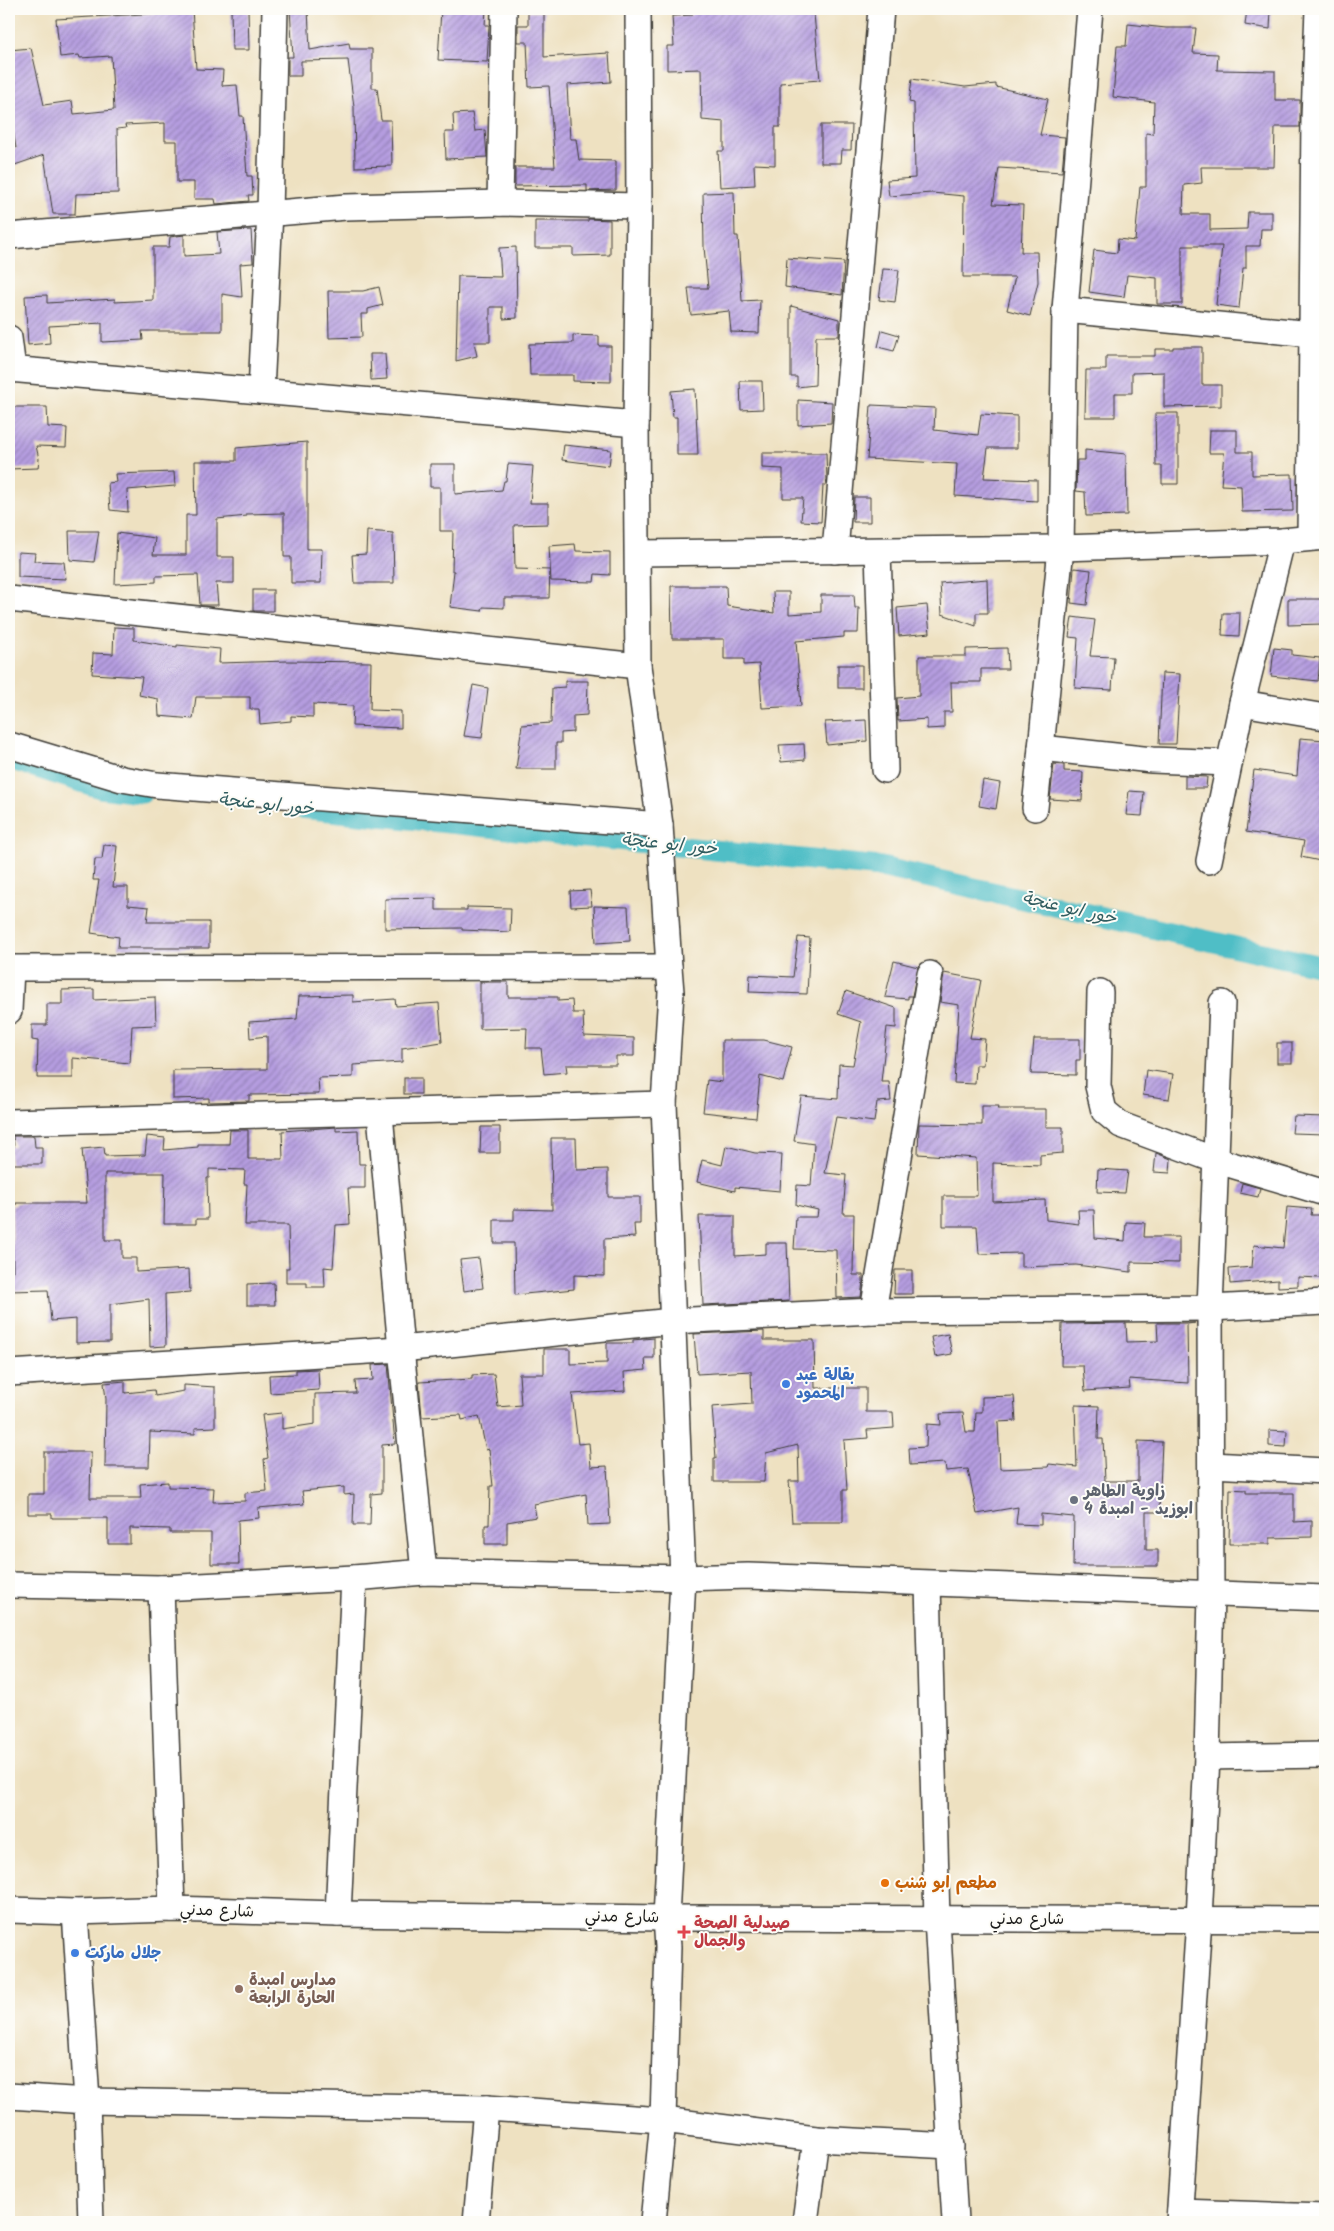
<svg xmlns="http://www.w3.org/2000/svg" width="1334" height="2231" viewBox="0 0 1334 2231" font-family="Kalam,'Playpen Sans Arabic',sans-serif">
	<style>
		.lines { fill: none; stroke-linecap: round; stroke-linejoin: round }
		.canal { stroke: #50bec6; stroke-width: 21 }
		.building { fill: url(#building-hatch) }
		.minor-casing { stroke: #3c3a35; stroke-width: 28 }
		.minor { stroke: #fff; stroke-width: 25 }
		.shop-dot { fill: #3f7fe0; stroke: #fdfcf7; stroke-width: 2 }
		.worship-dot { fill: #6b7280; stroke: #fdfcf7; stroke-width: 2 }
		.food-dot { fill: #e8710a; stroke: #fdfcf7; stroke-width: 2 }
		.health-dot { fill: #e0444e; stroke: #fdfcf7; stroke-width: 2 }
		.education-dot { fill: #8d6e63; stroke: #fdfcf7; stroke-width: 2 }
		.labels { text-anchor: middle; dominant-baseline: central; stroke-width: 4; stroke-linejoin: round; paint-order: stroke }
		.shop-label { font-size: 16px; font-weight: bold; fill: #366cbe; stroke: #fdfcf7; text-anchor: start }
		.worship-label { font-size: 16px; font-weight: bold; fill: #5b616d; stroke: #fdfcf7; text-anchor: start }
		.food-label { font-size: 16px; font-weight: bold; fill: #c56008; stroke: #fdfcf7; text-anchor: start }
		.street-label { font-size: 16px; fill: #1c1c1c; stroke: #fdfcf7 }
		.health-label { font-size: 16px; font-weight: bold; fill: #be3a42; stroke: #fdfcf7; text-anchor: start }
		.education-label { font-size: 16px; font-weight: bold; fill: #785e54; stroke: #fdfcf7; text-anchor: start }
		.water-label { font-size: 18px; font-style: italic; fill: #315d60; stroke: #fdfcf7 }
	</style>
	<defs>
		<pattern id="building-hatch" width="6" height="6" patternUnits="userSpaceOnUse" patternTransform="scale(1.25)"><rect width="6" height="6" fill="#b59de0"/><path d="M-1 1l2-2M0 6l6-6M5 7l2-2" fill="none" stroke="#927fb5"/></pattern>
	</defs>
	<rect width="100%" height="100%" fill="#fdfcf7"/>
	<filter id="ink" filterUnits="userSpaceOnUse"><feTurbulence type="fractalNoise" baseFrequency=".02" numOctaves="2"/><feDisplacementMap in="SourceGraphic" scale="10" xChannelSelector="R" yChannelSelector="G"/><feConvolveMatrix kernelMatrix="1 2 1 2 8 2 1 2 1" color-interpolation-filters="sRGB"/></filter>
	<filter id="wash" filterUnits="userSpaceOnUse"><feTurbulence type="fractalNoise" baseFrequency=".0096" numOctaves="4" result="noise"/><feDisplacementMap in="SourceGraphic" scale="20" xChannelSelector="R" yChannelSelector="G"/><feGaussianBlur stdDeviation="1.12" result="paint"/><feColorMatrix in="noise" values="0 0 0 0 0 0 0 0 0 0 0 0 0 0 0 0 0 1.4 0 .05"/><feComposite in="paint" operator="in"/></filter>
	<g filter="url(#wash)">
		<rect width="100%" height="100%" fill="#eee1c1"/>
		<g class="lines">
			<g class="canal">
				<path d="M9,759L100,788L142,793"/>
				<path d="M300,808L881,867L1325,967"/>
			</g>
		</g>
		<g id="blocks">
			<g class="building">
				<path d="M192,9L196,69L223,70L222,86L237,85L240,116H243L247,176H252L253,195H248L249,201L216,204L215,199H194V182H177V141H165V123L125,125L126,128L117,129L118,193L76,194L75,214H53L44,155L9,167V150L16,148L9,107V50L31,48L44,105L72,101L74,114L114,110L111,56L80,58L79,55L60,57L56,19L161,13V10Z"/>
				<path d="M248,9L249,50H232L231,10Z"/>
				<path d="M290,9H308L310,50L349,43L350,49H372V88H377L381,120H391L392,166L355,167L354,107L348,60L301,61V76H288V57H293Z"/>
				<path d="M441,9H486L485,25H489L487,62L438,60Z"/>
				<path d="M692,9H755V14H814L820,80L780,83V127H775V165L754,164L755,185L720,187L718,151H724V122L702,120L701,69L667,70V46H674L672,16L692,15Z"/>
				<path d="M1247,9H1271L1270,29L1245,25Z"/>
				<path d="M528,12H544V57L609,53L611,82L567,85L570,139H576L579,160L616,161V190L587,191V185L515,186V167H555L549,86L529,87L527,42H518V25H528Z"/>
				<path d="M1128,24L1166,28H1196L1193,53L1218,54L1217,70L1275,71V100H1300V127H1275L1274,167H1201L1202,183L1184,185L1183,214H1210V230L1247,229L1248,212H1272V229H1261L1260,246H1246V268H1243L1239,308L1216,305L1222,246H1182V304H1157V278L1127,275L1124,297L1089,292L1094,250L1117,253L1118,239L1135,241L1140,187H1146V133L1153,134L1154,102L1113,97L1117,46H1126Z"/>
				<path d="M912,79L965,87L996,84V87L1048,99L1040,135L1065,137L1062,172L999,168L993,204L1023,205L1021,252H1037L1038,282L1030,316L1007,310L1015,277H963L964,196L932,193L889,196L887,180L915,178L914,103L909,102Z"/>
				<path d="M472,113L475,131L485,130L487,157L446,159L445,132H454L453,114Z"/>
				<path d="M821,125H852L851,150H842L841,163H821Z"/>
				<path d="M734,192L735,236H738L742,301L760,300L759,333L731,332L729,311L691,315L688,288H708L704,247L703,193Z"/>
				<path d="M588,219L610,220V255L573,256V248H535V221H588Z"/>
				<path d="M251,230L253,263L240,264L242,297L222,294V331H142L143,340L102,342V323L49,326L50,343L28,345L25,296L47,295V303L115,299V302L153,300V247H169L170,237L184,235V256L219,254L217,232Z"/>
				<path d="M516,247L517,318L503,319V307H490V342H474L477,356L456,361L458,276L501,277L499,248Z"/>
				<path d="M787,258L844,262L842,295L785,287Z"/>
				<path d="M883,269L899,270L895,302L879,300Z"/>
				<path d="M379,287L383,305L368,309V314H361L362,337L329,338L328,291H363Z"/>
				<path d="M791,306L839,319V336H816L815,385L797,387V377H791Z"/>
				<path d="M882,330L899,335L894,351L878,347Z"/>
				<path d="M573,335L599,336V346H611V382L573,381V375H530L529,344L573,343Z"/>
				<path d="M1173,347H1202V385H1221V406L1164,407V372L1132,373V393H1115V417H1085L1086,370H1106V356H1155V349H1173Z"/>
				<path d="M370,354H385L387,379L371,380Z"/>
				<path d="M740,381H762L763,409L741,410Z"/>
				<path d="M695,389L698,455H677V417H673L671,391Z"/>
				<path d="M798,400L832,402L831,423L798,425Z"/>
				<path d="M871,405L935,408L934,430L978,435L981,414L1017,416V448H988L984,478L1037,480V501L955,496L957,464L867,459Z"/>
				<path d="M9,407H47L48,427L67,428L66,447L36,446L39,459L38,468L9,469Z"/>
				<path d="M1155,413H1178V484H1162V466H1156Z"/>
				<path d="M1210,430H1237V452H1252V475L1292,474L1293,511L1242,512L1241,486L1221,485L1224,453H1209Z"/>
				<path d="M307,442V549H322L321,583H291V557H284V513L247,514V516L217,519V557H234V583H216L218,605H200L198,575L156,576V582L115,584L117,533L155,538L153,555H186V515H196L195,461H236V448Z"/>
				<path d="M564,445L611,450L609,466L562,460Z"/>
				<path d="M1085,450L1126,454L1127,515L1086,516L1085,492L1076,491L1077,460H1085Z"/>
				<path d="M762,453H826L827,480L826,485H823L821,522L801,521L803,498H783V469L762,468Z"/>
				<path d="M430,464H455V494L502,490L504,481H506L508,464L533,466L530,503H548V524L514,525L515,569L550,570L549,598H504V608L483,607L482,611L450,607L454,571H452L453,531H440V487H430Z"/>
				<path d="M174,472L175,486L127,490L128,512L110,510L108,483L116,482L115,474Z"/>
				<path d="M854,497H870V522H853Z"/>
				<path d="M69,531H99L94,562L70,560Z"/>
				<path d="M367,531L393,533L394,583H354L352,555L366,554Z"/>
				<path d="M575,544L576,551L610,552V575L595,574L594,582L551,581L549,546Z"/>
				<path d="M18,552L35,553L34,561L64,562L66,579L18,577Z"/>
				<path d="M1074,568L1091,570L1087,605L1071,603Z"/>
				<path d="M987,579L988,613H976V626L942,614L940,583Z"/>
				<path d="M671,586H726L727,606L774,613L773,592H789V614L821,612V595H854L855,608H859L858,633H844V637L796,641L801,706L762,708L759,664L744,665V659H724V639H672Z"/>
				<rect x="253" y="590" width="20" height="21"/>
				<path d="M1288,599H1323V624L1288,625Z"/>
				<path d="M927,605L930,633L899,636L897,608Z"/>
				<path d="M1223,613H1240L1239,636L1222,635Z"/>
				<path d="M1072,617L1095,620L1090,656L1114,657L1112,690L1075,688L1078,638L1069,637Z"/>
				<path d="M114,627L134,628V640L177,647V645L220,649L219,663L288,661L371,662L370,710L401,711V728L352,726L353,706L313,704V717L291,716V721L260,724L259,709H250V697H196L193,719L159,716L158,699L139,695L142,677L92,674L93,653L113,654Z"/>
				<path d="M1007,648L1008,669H981V682H951L952,712H944V728L927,729V719L898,721L897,698L919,696V656H966V649Z"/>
				<path d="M1274,648L1292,650V655L1320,658L1318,681L1271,676Z"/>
				<rect x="838" y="665" width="24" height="23"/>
				<path d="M1162,673L1180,674L1176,744H1159Z"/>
				<path d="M565,681H588L587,715L573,716V732L561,733V743H556V769H516L522,725L551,723L552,688L565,687Z"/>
				<path d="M473,685L488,688L482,738L464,736Z"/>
				<path d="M866,720L867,741L827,745L825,722Z"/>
				<path d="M1300,738L1325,740V862L1301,857L1304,841L1246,832L1254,770L1297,776Z"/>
				<path d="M804,744L805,760L781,762L779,745Z"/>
				<path d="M1054,764L1064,765V771L1083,772L1082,801L1050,799Z"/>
				<path d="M1185,776L1207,777L1206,788H1185Z"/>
				<path d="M983,780L1000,783L996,809L979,806Z"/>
				<path d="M1129,791L1144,792L1142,816L1126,815Z"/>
				<path d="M104,845L117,846L113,887H128V905L149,907L147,922H209V948H118L119,937L91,933L99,880H93L95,859H102Z"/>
				<path d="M590,890L592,906L571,907L570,891Z"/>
				<path d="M436,898V910H467V907L511,908L510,932L462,930V928L385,929V899Z"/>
				<path d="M594,906L628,907L630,941L596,943Z"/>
				<path d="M798,937L810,938L807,994L749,992L750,975L793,977Z"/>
				<path d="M894,961L918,967L912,996H908V999L885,997Z"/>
				<path d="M944,973L981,980L970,1038L985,1039L983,1065H976L975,1084L954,1083L959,1005L940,1002Z"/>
				<path d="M480,982H508V997H558V1001L572,1000L573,1013H583L584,1036L634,1038V1056H616V1065H566L567,1072L544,1074L541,1048H526L527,1028L480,1029Z"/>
				<path d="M94,989V1000L155,997L156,1025L132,1026L130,1063L73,1058V1078H37L38,1041L32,1040V1025H47V1004H62V990Z"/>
				<path d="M846,991L896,1008V1028L887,1027L881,1082H889L891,1101L877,1102L874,1122L836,1117L825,1173L846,1175L843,1214H854L853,1275H863V1281L861,1297L837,1298L836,1250L794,1249L796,1217H817L818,1210L796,1205L797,1185L811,1186L814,1144L794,1141L801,1096L838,1099L839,1064L853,1065L861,1022L838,1014Z"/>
				<path d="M353,995V1002L395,999L396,1006L439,1003L442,1042L402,1048V1062L353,1065V1077L318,1078L319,1094L249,1095V1101L209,1102V1098L173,1099V1070L267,1069V1036L250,1038L249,1022L297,1019L299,996Z"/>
				<path d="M1034,1039H1080V1060H1076V1075L1031,1074Z"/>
				<path d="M722,1040H764L792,1047L783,1082L760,1076L756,1118L703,1112L707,1080L722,1082Z"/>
				<rect x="1277" y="1043" width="15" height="20"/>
				<path d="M1146,1070L1173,1074L1169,1099L1143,1095Z"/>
				<rect x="404" y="1078" width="17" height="16"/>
				<path d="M982,1106H999L998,1109H1046V1127H1063V1153L1040,1155V1165L993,1163V1202L1045,1200L1046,1220L1079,1224L1078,1210H1094L1095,1238L1125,1241L1126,1222L1145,1223L1144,1237H1179V1263L1131,1262V1272L1076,1265L1021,1267V1253L979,1254L977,1226H943V1196H977L976,1158L918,1154L919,1124L982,1125Z"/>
				<path d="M1294,1116L1325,1117V1134L1292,1133Z"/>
				<path d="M336,1127V1131L358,1130L359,1164H365V1188H348L350,1224L336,1225L333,1268L324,1267L325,1287H307V1283H286V1268H289L288,1225H245L247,1184H244L245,1170L209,1169V1178H207L208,1219H196V1224H164L165,1173H105V1240H122V1258H136V1272L189,1269L190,1292L165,1294L166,1346L150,1347L149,1299L110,1304V1342L76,1343V1319L51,1321L48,1290L9,1291V1272L13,1271L12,1206L16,1205V1203H87L82,1149L104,1147L105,1156L145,1155L147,1136L165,1138L164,1150L198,1147V1144H229L230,1130H248V1159H283L282,1131Z"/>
				<path d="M481,1127H500V1153H480Z"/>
				<path d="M13,1136H34L35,1147H42V1164H10V1147H14Z"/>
				<path d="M551,1138H576L577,1170L608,1169V1197H640V1224H634L635,1237L604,1239V1276L574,1275V1289L515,1295L514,1243H494V1220H514V1209L552,1210Z"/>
				<path d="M726,1146L755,1153L782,1154L780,1191L735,1187V1191L697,1182L702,1160L722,1165Z"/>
				<path d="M1156,1153L1171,1159L1170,1173L1154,1172Z"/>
				<path d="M1098,1169L1128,1171L1125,1193L1097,1192Z"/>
				<path d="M1242,1183L1260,1188L1258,1197L1240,1193Z"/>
				<path d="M1287,1207L1312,1209L1311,1215H1325V1251H1321L1320,1278L1298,1277V1286L1278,1287V1280L1230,1284L1229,1269L1252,1267L1254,1245L1283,1248Z"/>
				<path d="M699,1216H735V1256L766,1254V1243H787L789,1301L703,1305Z"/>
				<path d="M479,1258L483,1288L464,1291L460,1260Z"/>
				<path d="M895,1270H912V1294H894Z"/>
				<path d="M274,1283L275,1305H247V1284Z"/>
				<path d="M1126,1323L1127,1342L1158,1341L1157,1323H1195L1187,1324L1188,1383L1129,1379L1130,1388L1085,1391L1083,1366H1061L1062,1324Z"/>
				<path d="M764,1331V1340H814L815,1388H866V1412H893L894,1428L867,1430L868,1438L844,1440L847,1490H843V1522H792L789,1481H799L798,1445L766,1453L764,1482H714V1458H716L712,1407L752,1404L751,1371L697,1374L694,1334Z"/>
				<path d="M948,1334L952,1354L935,1357L931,1337Z"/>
				<path d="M654,1338V1358H645L646,1370L624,1372L625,1391L572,1394L578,1444L589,1443L591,1467L607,1466L610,1524L588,1525L586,1494L534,1504L536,1517L507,1522V1544H485V1525H489L490,1486H493L489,1449L486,1450L479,1416L462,1420L461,1415L422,1417L419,1382L472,1379V1375L494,1374L498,1407L521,1405L519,1374H544V1349H570V1364L607,1363V1343H633V1340Z"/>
				<path d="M388,1364L395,1444L382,1445V1493L371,1494L370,1525H353L354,1494L344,1495V1487L302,1491L304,1504L258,1508L259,1518L238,1520L239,1564H211V1533H170V1529L130,1528V1544H108V1518H52V1514H28V1494H44V1452H91L90,1498H141L140,1484L168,1482V1487L214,1488L213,1502L245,1501V1493L267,1491L264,1459L268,1458L262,1415L282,1413V1429L315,1424V1394L356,1393L355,1381L373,1380L372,1365Z"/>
				<path d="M318,1369L319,1390L270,1393L269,1375L296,1374V1370Z"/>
				<path d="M125,1381V1393L154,1390L155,1396L184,1391V1385L215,1387V1427L195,1428V1434L150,1432L149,1467H105L106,1399L104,1383Z"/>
				<path d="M1014,1396L1016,1421L998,1422L1000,1469L1048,1467L1049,1464L1077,1467L1075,1405L1099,1406L1098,1439H1103L1105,1481H1138V1441L1162,1442L1159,1512H1146V1550H1158V1566H1073L1074,1517L1041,1514V1525L1016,1524L1018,1507L977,1514L968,1469L946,1471L945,1463L910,1465L909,1448L926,1447L927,1424L941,1425L940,1414L963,1413L966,1432H975L976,1412H982V1397Z"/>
				<path d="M1269,1430L1287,1431L1286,1447L1269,1446Z"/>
				<path d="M1230,1489L1246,1490V1493H1294V1522L1312,1521V1537L1270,1538V1544H1229Z"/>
			</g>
		</g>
	</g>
	<g filter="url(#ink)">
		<use href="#blocks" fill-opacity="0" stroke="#3c3a35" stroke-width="1"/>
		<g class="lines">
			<defs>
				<g id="minor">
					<path d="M638,9L639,206L636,424L638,666L660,825L669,967"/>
					<path d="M500,203L504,9"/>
					<path d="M9,236L346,207L500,203L639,206"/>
					<path d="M1065,310L1312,334"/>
					<path d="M9,338L13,369"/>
					<path d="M9,369L636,424"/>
					<path d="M261,391L270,212L275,9"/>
					<path d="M1310,538L1314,117L1318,9"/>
					<path d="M835,551L881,9"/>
					<path d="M878,551L885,770"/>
					<path d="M638,553L1061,548L1282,541L1325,537"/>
					<path d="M9,599L638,666"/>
					<path d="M1242,703L1325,717"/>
					<path d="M9,745L122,779L157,785L660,825"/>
					<path d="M1041,748L1152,760L1229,763"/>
					<path d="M1035,808L1061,548L1065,310L1090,9"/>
					<path d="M1209,861L1242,703L1282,541"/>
					<path d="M9,968L669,967L671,992L664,1104L683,1578L666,1918L668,1947L663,2120L653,2222"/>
					<path d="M1100,992L1098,1086L1104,1111L1121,1125L1215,1160L1325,1193"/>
					<path d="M9,1011L11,968"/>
					<path d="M380,1114L401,1349L424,1572"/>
					<path d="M9,1122L664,1104"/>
					<path d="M873,1311L930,974"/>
					<path d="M9,1373L401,1349L672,1321L873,1311L1210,1308L1325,1302"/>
					<path d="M1212,1465L1325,1471"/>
					<path d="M928,1584L937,1919L955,2222"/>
					<path d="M9,1585L161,1588L354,1578L424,1572L683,1578L748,1576L1325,1598"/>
					<path d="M161,1588L172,1909"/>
					<path d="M1207,1757L1325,1755"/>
					<path d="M9,1910L75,1912L172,1909L338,1914L666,1918L1325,1920"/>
					<path d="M75,1912L87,2101L91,2222"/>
					<path d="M338,1914L354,1578"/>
					<path d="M9,2096L87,2101L486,2108L663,2120L816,2139L951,2146"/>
					<path d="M1180,2212L1325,2217"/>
					<path d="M476,2222L486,2108"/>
					<path d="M805,2222L816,2139"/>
					<path d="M1179,2222L1199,1919L1207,1757L1211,1594L1210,1308L1222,1003"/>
				</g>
			</defs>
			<use href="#minor" class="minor-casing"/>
			<use href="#minor" class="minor"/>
		</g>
	</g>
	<g class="shop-dot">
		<circle cx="786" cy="1384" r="5"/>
		<circle cx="75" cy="1953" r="5"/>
	</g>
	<circle class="worship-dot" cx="1074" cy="1500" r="5"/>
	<circle class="food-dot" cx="885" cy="1883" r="5"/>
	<path class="health-dot" d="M681.5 1924.5h5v5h5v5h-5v5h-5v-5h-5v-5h5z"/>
	<circle class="education-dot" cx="239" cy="1989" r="5"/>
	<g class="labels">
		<g class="shop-label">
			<text x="796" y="1375">بقالة عبد<tspan x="796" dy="18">المحمود</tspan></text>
			<text x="85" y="1953">جلال ماركت</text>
		</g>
		<g class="worship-label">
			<text x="1084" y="1491">زاوية الطاهر<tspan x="1084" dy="18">ابوزيد - امبدة 4</tspan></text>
		</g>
		<g class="food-label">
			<text x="895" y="1883">مطعم ابو شنب</text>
		</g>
		<g class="street-label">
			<text transform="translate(217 1911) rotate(2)">شارع مدني</text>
			<text transform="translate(622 1917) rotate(1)">شارع مدني</text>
			<text x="1027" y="1919">شارع مدني</text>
		</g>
		<g class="health-label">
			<text x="694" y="1923">صيدلية الصحة<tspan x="694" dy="18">والجمال</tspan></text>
		</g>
		<g class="education-label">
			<text x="249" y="1980">مدارس امبدة<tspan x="249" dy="18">الحارة الرابعة</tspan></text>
		</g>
		<g class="water-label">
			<text transform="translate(266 805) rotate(6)">خور ابو عنجة</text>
			<text transform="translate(669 845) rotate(6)">خور ابو عنجة</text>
			<text transform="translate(1069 909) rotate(13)">خور ابو عنجة</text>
		</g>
	</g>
	<rect width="1334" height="2231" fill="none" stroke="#fdfcf7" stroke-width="30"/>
</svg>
